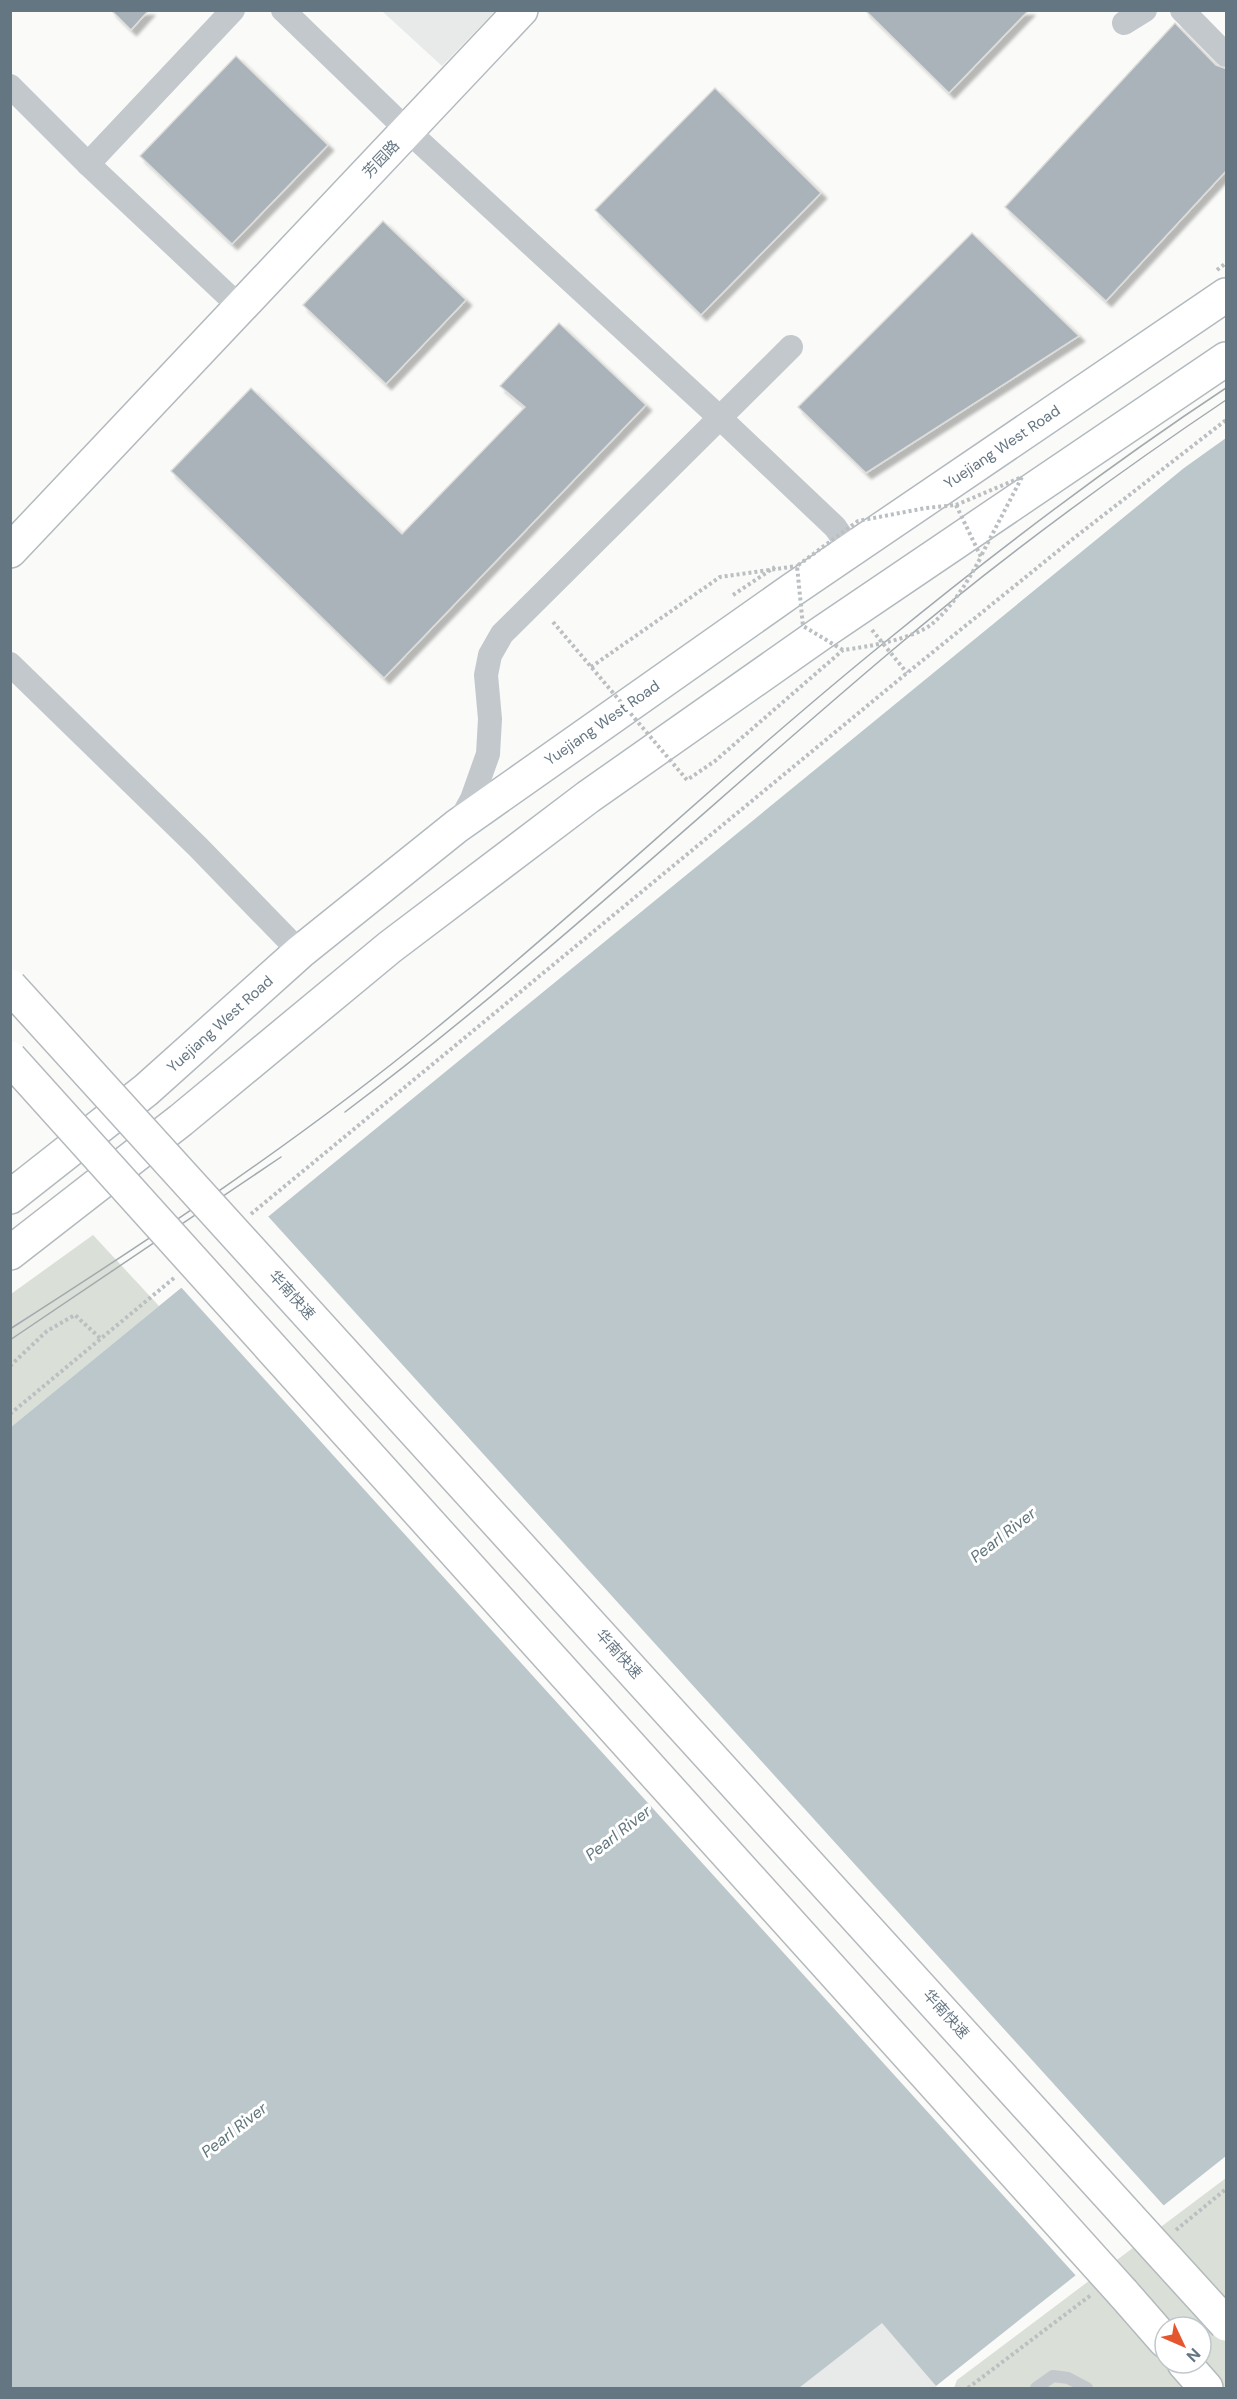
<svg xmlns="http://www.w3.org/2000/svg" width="1237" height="2399" viewBox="0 0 1237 2399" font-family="'DM Sans','Noto Sans SC',sans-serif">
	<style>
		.built { fill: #e8e9e9 }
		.green { fill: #dadfd7; fill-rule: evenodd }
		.water { fill: #bbc7cb }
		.pier { fill: #fafaf8 }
		.building { fill: #aab3b9; stroke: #dcdcda; stroke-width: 1.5; filter: url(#shadow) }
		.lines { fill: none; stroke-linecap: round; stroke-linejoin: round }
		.secondary-casing { stroke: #b3babf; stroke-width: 36 }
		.highway-casing { stroke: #b4b9bd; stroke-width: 36 }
		.path { stroke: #bbbfc2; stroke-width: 4; stroke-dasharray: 3 3; stroke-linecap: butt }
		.lane { stroke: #c3c8cc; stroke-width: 12 }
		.street { stroke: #c3c8cc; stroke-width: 24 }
		.secondary { stroke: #fff; stroke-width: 33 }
		.highway { stroke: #fff; stroke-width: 33 }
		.tram { stroke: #a2aab0; stroke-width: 1.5 }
		.highway-bridge-casing { stroke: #b4b9bd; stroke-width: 36; stroke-linecap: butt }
		.path-bridge { stroke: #bbbfc2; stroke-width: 4; stroke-dasharray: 3 3; stroke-linecap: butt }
		.highway-bridge { stroke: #fff; stroke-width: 33 }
		.labels { text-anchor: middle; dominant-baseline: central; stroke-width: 6; stroke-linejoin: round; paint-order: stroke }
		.street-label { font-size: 15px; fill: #657683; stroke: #fff }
		.water-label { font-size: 16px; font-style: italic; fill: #60757c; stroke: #fff }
	</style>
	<defs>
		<filter id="shadow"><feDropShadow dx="5.5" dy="5.5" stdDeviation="1.5" flood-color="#0004"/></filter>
	</defs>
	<rect width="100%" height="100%" fill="#fafaf8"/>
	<g class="built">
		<path d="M382,11H495L442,66Z"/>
		<path d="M882,2322L936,2386V2388H799Z"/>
	</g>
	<g class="green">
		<path d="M93,1235L159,1306L11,1427V1294Z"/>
		<path d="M1226,2178V2388H954L957,2380ZM1165,2327H1201V2363H1165Z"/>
	</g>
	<path class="water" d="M1226,438V2156L936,2386L882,2323L799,2388H11V1427L1184,468Z"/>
	<path class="pier" d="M266,1214L1166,2208L1078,2278L179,1285Z"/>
	<g class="building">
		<path d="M111,10H149L131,30Z"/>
		<path d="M865,10H1029L949,93Z"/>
		<path d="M1175,23L1216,65L1227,69V170L1106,301L1005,207Z"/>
		<path d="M236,56L328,145L232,244L140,156Z"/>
		<path d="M715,88L821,193L701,315L595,210Z"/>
		<path d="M383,221L466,300L386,384L303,305Z"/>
		<path d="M972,233L1079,336L866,473L798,407Z"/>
		<path d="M559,323L646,405L384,678L171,471L251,388L402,534L525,407L500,386Z"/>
	</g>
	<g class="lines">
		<defs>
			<g id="secondary">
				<path d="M10,551L521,10"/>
				<path d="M10,1197L146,1090L300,952L457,826L792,590L1226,295"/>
				<path d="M10,1253L181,1120L390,947L588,797L820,634L1226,359"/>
			</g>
			<g id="highway">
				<path d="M1123,2293L1165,2341"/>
				<path d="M1184,2363L1206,2388"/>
			</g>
		</defs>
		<use href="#secondary" class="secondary-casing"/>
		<use href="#highway" class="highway-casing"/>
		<g class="path">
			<path d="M1217,270L1226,263"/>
			<path d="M733,595L775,567"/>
			<path d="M872,630L907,673"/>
			<path d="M251,1214L907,673L1074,538L1226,420"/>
			<path d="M10,1366L47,1331L75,1315L101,1339"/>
			<path d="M10,1414L174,1278"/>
			<path d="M1176,2230L1226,2189"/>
			<path d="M968,2388L1091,2295"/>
		</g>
		<path class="lane" d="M1036,2388L1053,2376L1068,2378L1087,2388"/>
		<g class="street">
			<path d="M283,10L408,131L719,417L835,527L851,550"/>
			<path d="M1182,10L1226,55"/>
			<path d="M1124,23L1145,10"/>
			<path d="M10,86L88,164L240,307"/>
			<path d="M88,164L233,10"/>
			<path d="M10,664L198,847L300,952"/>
			<path d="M460,821L472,799L488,754L490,719L486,675L490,655L502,634L791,347"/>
		</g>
		<use href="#secondary" class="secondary"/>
		<use href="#highway" class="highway"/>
		<g class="tram">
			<path d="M345,1112C535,969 708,806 889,653C996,562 1110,478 1226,400"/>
			<path d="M10,1329C155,1236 300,1140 434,1030C587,905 731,767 885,642C995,552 1108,466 1226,388"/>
			<path d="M10,1340L281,1157"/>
		</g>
		<defs>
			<g id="highway-bridge">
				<path d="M10,986L1226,2324"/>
				<path d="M10,1058L1123,2293"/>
			</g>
		</defs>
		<use href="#highway-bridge" class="highway-bridge-casing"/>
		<g class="path-bridge">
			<path d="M956,505L1022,477L981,556"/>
			<path d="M553,622L687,780L715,761L843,650C867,647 913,639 932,624C953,606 968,581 981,557L956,505L926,508L858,521L797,566L803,626L843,650"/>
			<path d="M591,667L720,577L797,566"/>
		</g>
		<use href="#highway-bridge" class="highway-bridge"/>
	</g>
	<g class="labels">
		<g class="street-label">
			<text transform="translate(381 159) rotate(-46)">芳园路</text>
			<text transform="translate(1002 447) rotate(-34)">Yuejiang West Road</text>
			<text transform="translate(602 723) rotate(-35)">Yuejiang West Road</text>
			<text transform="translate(220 1024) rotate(-42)">Yuejiang West Road</text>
			<text transform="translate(292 1295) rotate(48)">华南快速</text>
			<text transform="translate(619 1654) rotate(48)">华南快速</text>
			<text transform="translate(946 2014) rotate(48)">华南快速</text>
		</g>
		<g class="water-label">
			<text transform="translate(1003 1535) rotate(-38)">Pearl River</text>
			<text transform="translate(618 1833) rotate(-38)">Pearl River</text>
			<text transform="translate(234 2130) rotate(-38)">Pearl River</text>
		</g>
	</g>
	<rect width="1237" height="2399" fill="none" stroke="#657683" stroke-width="24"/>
	<g transform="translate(1183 2345) rotate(134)"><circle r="28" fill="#ffffff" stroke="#c1c8cd" stroke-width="1.5"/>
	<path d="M0-4.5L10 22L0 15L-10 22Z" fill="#e4572e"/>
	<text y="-9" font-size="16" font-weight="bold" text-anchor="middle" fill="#657683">N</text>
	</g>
</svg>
